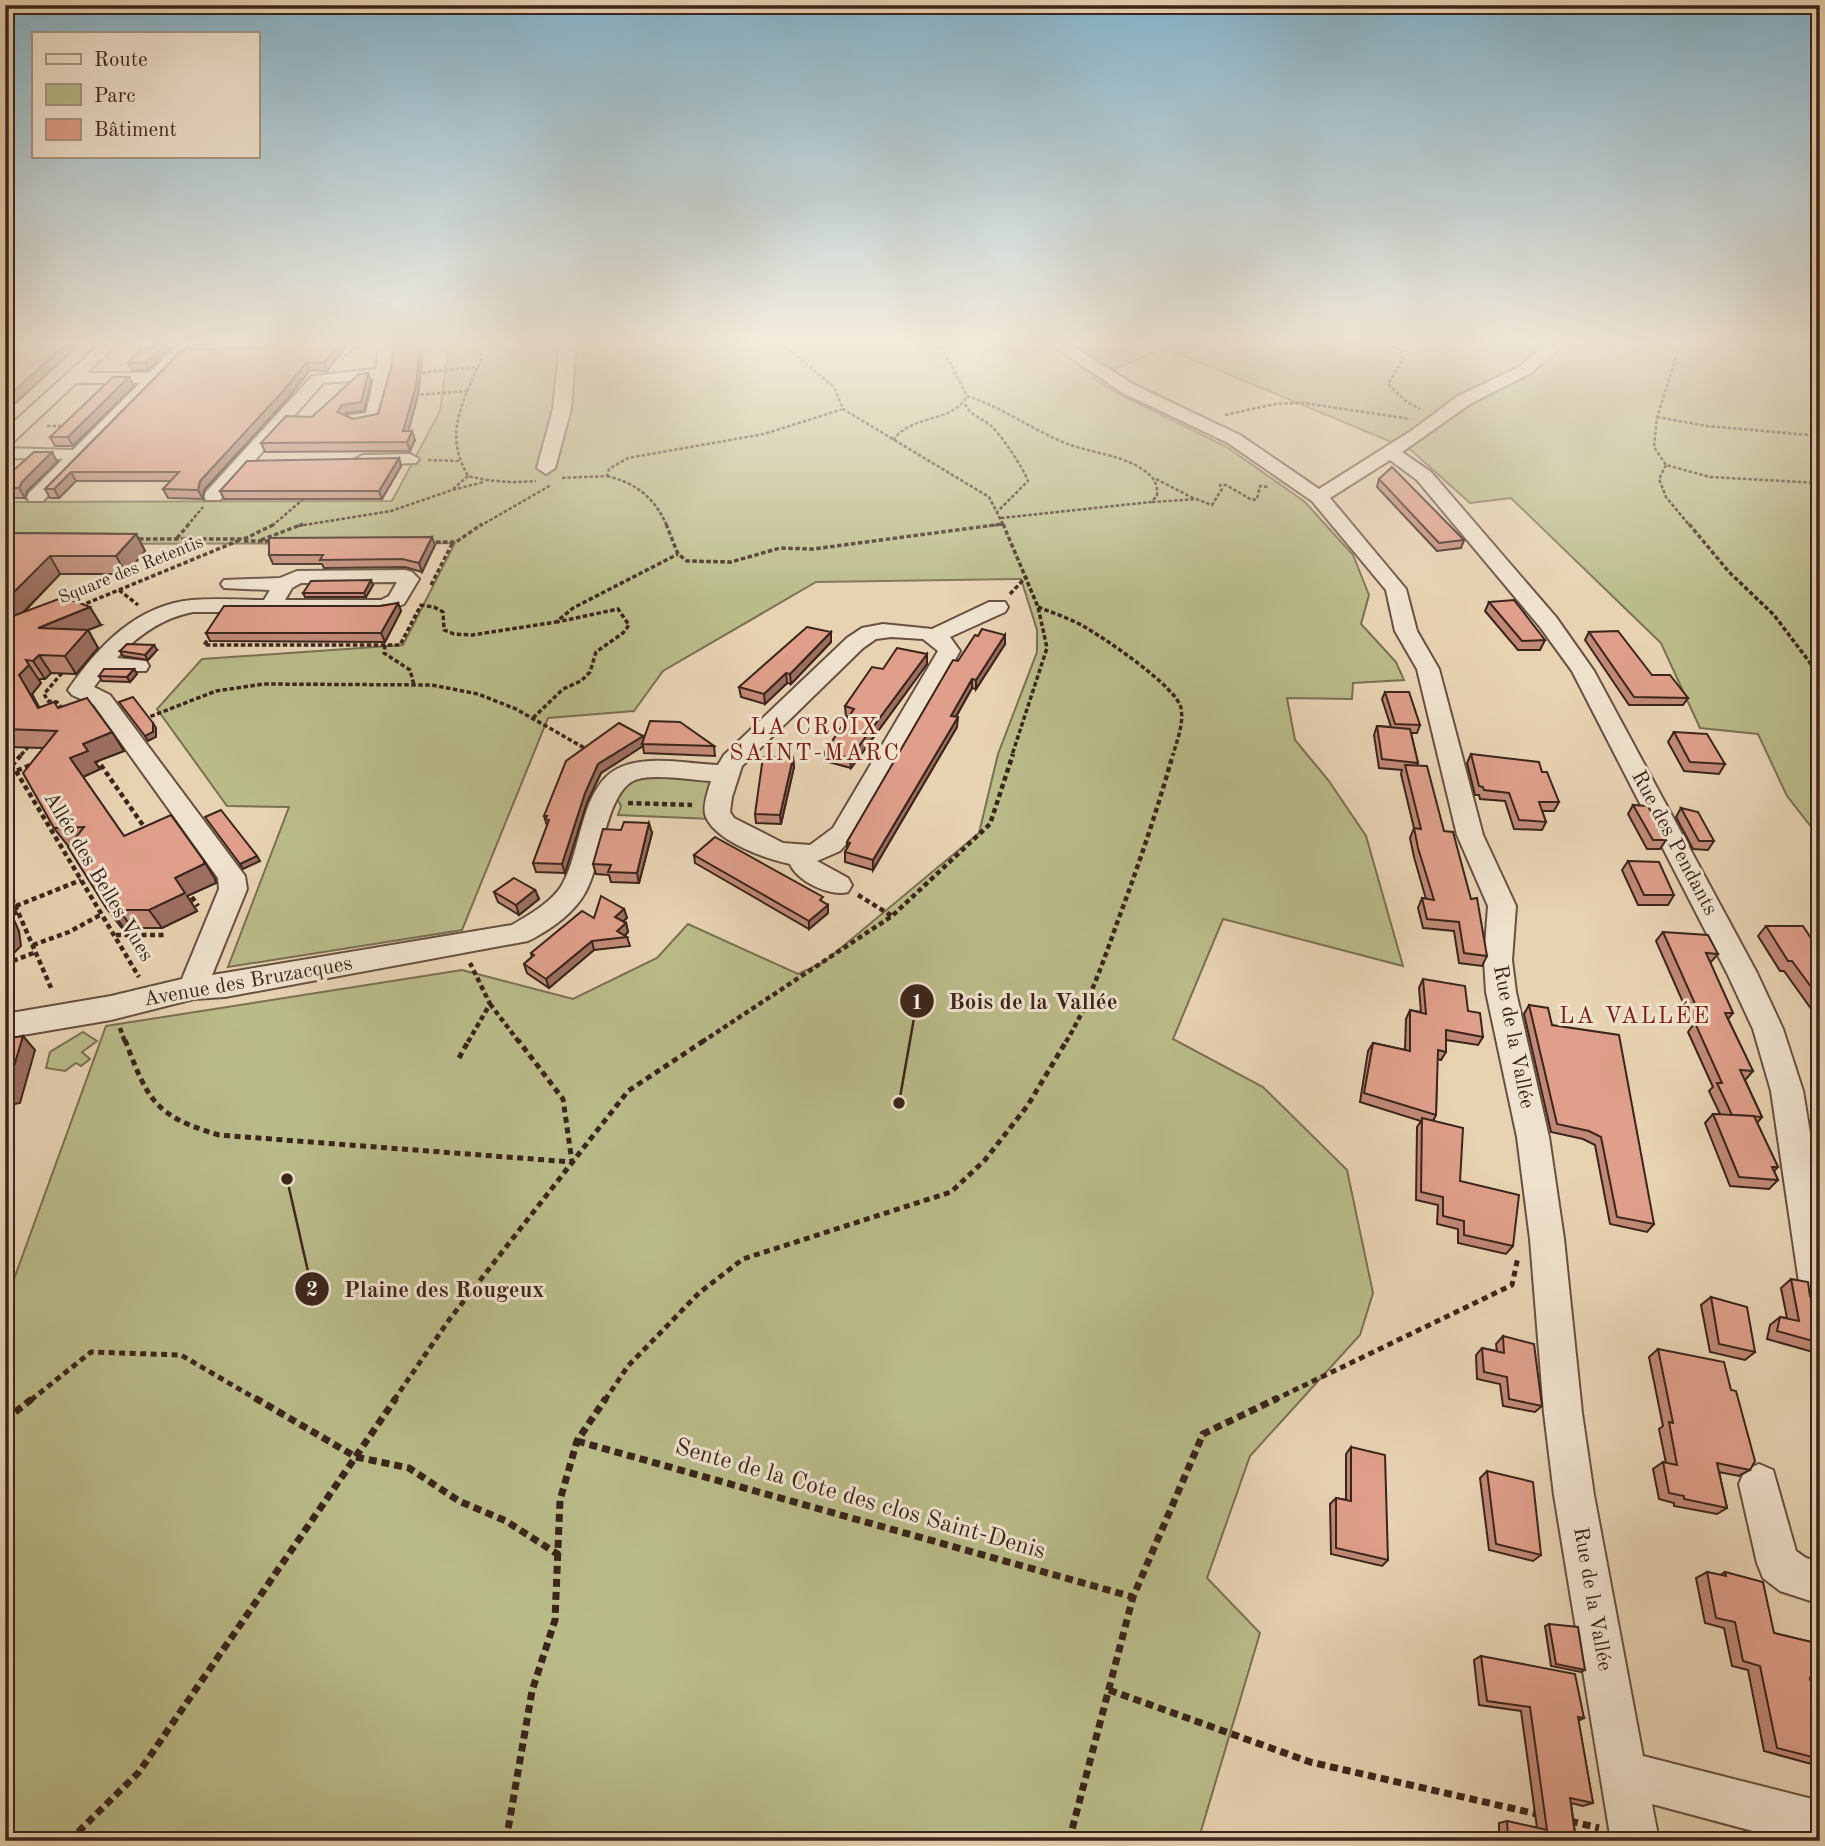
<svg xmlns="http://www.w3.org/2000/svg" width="1825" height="1846" viewBox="0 0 1825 1846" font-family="'Old Standard TT',serif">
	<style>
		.green { fill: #b9bb89; stroke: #7a7052; stroke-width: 2 }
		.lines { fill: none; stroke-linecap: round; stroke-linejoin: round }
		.minor-casing { stroke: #665041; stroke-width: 4 }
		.path-far4 { stroke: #3b251b; stroke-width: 2.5; stroke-dasharray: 3.5 2; stroke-linecap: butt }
		.path-far3 { stroke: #3b251b; stroke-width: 3.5; stroke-dasharray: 4.5 2.5; stroke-linecap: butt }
		.path-far2 { stroke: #3b251b; stroke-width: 4.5; stroke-dasharray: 5 3.5; stroke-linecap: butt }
		.path-far1 { stroke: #3b251b; stroke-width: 5; stroke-dasharray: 6 4.5; stroke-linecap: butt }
		.path { stroke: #3b251b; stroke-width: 7; stroke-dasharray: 8 5; stroke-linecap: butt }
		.minor { fill: #efe2cd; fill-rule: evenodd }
		.wall { fill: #c08977; stroke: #3b251b; stroke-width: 2 }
		.shaded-wall { fill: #9c6f61; stroke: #3b251b; stroke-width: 2 }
		.building { fill: #df9f8a; stroke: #3b251b; stroke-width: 2 }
		.labels { text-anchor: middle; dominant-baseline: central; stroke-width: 6; stroke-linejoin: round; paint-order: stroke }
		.far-street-label { font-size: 18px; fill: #3b251b; stroke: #efe2cd }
		.street-label { font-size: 21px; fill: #3b251b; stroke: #efe2cd }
		.neighbourhood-label { font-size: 23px; letter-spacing: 2px; fill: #7a1f14; stroke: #efe2cd }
		.near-street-label { font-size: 24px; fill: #3b251b; stroke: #efe2cd }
		.leader { fill: none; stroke: #3b251b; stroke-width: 2.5 }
		.callout-dot { fill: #3b251b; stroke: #efe2cd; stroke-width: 2.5 }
		.mark-label { font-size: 21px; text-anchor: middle; font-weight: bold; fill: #fff }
		.callout-label { font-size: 23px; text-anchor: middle; font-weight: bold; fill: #3b251b; stroke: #efe2cd; stroke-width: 6; stroke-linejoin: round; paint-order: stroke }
	</style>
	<rect width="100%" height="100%" fill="#e7d2b2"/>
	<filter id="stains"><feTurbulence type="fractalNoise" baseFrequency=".00286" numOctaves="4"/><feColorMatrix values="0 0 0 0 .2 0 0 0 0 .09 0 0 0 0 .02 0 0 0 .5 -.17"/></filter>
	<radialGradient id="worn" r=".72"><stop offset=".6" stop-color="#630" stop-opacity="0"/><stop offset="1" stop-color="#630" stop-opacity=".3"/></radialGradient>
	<g class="green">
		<path d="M449,342H1820V838L1787,796L1758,734L1700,728L1661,643L1511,498L1470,503L1411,450L1165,348L1093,378L1119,394L1227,447L1305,502L1353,555L1369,595L1361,624L1396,662L1404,680L1353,683L1352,699L1287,698L1295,740L1329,781L1366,836L1403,966L1223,919L1173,1039L1263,1087L1347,1170L1373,1293L1360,1335L1250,1456L1207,1578L1260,1633L1198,1841H5V1289L14,1279L106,1026L462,970L573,999L657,958L688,924L798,974L824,962L979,833L998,754L1037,652V630L1021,579L816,582L663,671L634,711L548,718L462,930L228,967L289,807L227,806L157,709L202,659L403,645L455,543L5,544V502L392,501L440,411Z"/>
		<path d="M638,777L703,779L712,782L711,819L618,815L621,806L616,797L617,792Z"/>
		<path d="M83,1032L97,1041L82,1052L90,1059L81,1066L76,1063L65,1071L46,1068L50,1052Z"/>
	</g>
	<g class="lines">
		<defs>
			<g id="minor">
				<path d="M102,342H119L87,373H149L179,344H191L193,347L43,501H29L27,497L29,493L63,459L5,458V448L73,450L140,383H76L11,444L5,445V430Z"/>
				<path d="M379,342H395L392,373L380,420C369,425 353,430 343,420L346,416L366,413L374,379L323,383L220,500H206L204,496L206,492L312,376L376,369Z"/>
				<path d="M560,342H576L571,409L555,468L546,474L537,468L553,409Z"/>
				<path d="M1047,342H1065L1135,385L1240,435L1319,489L1411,431L1458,396L1519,367L1549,342H1566L1531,373L1470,404L1402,452L1431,472L1556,617L1594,671L1757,973L1783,1029L1803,1091L1820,1193V1320L1807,1315L1802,1303L1771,1091L1753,1029L1727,973L1572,671L1540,627L1417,480L1390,460L1330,498L1406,589L1417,631L1439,669L1483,835L1516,906L1512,960L1516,992L1549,1137L1564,1239L1582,1413L1594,1495L1643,1756L1820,1801V1841H1790L1652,1804L1659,1841H1611L1554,1495L1544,1413L1530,1239L1517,1137L1486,992L1484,960L1488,906L1457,835L1417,669L1395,631L1386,590L1312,501L1228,443L1123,393Z"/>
				<path d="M410,454L419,459L416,463L363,465L354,460L363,455Z"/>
				<path d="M405,570L412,572L419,579L404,604L384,612H193C162,618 138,635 117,658L146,661L149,666L146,671H106L94,687L110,695L245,876L247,889L212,975L512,925C529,915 552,902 562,885C582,852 580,784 621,767C650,755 688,764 718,765L724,755L847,638L862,628L883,624L932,629L989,602H1005L1008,607L1005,612L950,637L960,651L855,834L840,851L817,861L848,878L852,885L848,892C830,897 797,881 790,864C766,859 712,840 705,814C703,804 708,791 711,781C692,780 652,773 635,780C605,793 602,865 585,893C573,914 550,930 528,941L225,997L194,999L111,1020L5,1038V1014L111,996L182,979L219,889L218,878L94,705L72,695L68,690C98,646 137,605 192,600C216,598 240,600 264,600L270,590L224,588L221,584L224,580L280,578L297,571ZM397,582L389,596L381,600H285L292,588L301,583ZM891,637L923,639L938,651L833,828L810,845L783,843L734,818L730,812L732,797L742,766L863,648L876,639Z"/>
				<path d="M1759,1464L1773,1470L1796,1551L1806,1558L1820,1562V1604L1780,1591L1763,1578L1757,1563L1739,1484L1745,1470Z"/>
			</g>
		</defs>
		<use href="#minor" class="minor-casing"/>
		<g class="path-far4">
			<path d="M477,342L482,357C465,399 442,432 468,476C491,482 513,483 536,481"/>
			<path d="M780,342L834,387L843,409L989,497L1004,526"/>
			<path d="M939,342L967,396C1002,407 1031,429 1065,443C1090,453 1119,454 1142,469C1153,476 1158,483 1157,496L1151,502L1001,518"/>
			<path d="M1381,342L1402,351L1403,359L1388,384L1407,402L1420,409"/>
			<path d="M1681,342L1657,417L1654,447L1666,465L1710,477L1820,483"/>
			<path d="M341,360L360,342"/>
			<path d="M417,373L479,367"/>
			<path d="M415,395L468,391"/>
			<path d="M965,404C971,416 980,417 990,425C1000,433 1024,469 1028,481L998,511"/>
			<path d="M1225,415L1275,404L1304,403L1410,419"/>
			<path d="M1657,417L1707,426L1820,436"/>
			<path d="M47,426H67"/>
			<path d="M893,440C913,413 952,424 967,396"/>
			<path d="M428,460L459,461"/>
			<path d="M1666,465L1659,479L1666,497L1690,526"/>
			<path d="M468,476L452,490L484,482"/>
			<path d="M607,476C636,483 655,498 667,526"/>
			<path d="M562,478L607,476L609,469L628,458L764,434L843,409"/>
			<path d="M1156,479L1195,499"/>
			<path d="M1152,502L1196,499L1212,505L1222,489L1220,485H1226L1252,500L1257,499L1260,486L1268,487"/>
			<path d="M187,526L203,507"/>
			<path d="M272,526L308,495"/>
			<path d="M298,526L391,511L452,490"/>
			<path d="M480,526L551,485"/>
			<path d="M989,526L1004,524"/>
		</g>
		<g class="path-far3">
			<path d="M666,524L678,554L687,561L731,562L780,548L813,549L1002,524"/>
			<path d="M1003,524L1038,607L1047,648L1012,755"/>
			<path d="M1689,524L1729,572L1774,615L1820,676"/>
			<path d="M177,538L189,524"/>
			<path d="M132,539H244L275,524"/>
			<path d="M261,540L303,524"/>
			<path d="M244,541H274"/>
			<path d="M429,542H456L482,524"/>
			<path d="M431,585L453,542"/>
			<path d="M119,590L138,605"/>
			<path d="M1010,594L1027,576"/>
			<path d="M420,605L434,607L443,612L444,630L454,634L472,635L556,622L573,608L678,554"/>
			<path d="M80,606L240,540"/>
			<path d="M1038,607C1053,613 1069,618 1083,626C1103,637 1177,687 1181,708C1184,724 1177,740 1173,755"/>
			<path d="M211,635L204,645H400L421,605"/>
			<path d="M385,645L384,653L410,670L414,685"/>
			<path d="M62,673L44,694L48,701L57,702L63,710"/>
			<path d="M533,718L563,689L581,681L590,672L596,652L623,633L629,625L618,609L557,622"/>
			<path d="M144,719L216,691L264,684L432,685L478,694L516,709L588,750"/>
			<path d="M21,755L29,746"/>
		</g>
		<g class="path-far2">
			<path d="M96,758L147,831"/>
			<path d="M5,769H9L22,754"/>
			<path d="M9,769L16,771L33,764"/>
			<path d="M16,771L139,977"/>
			<path d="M628,803L692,805"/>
			<path d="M5,882L52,990"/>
			<path d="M187,890L198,906"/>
			<path d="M858,895L892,916"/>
			<path d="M16,906L81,880"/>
			<path d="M5,917L18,912"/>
			<path d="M116,935H164"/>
			<path d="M33,945L69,932L102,914"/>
			<path d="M5,964L36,952"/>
			<path d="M490,1004L519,1042"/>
			<path d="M120,1028L125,1042"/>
			<path d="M468,1042L490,1004L470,963"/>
			<path d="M702,1042L892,916L990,824L1013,754"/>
			<path d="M1066,1042C1088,1005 1103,963 1117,923C1138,867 1157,811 1173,754"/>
		</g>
		<g class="path-far1">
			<path d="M125,1040C148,1100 154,1116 219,1135L572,1162L563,1099L518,1040"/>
			<path d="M459,1058L469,1040"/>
			<path d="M31,1400L91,1352L181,1355L258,1400"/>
			<path d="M394,1400L449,1320L628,1091L705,1040"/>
			<path d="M605,1400L628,1366L699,1293L743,1259L951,1192L985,1160L1028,1105L1067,1040"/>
			<path d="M1274,1400L1512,1285L1518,1257"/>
		</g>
		<g class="path">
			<path d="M255,1398L356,1457L409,1468L459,1501L506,1521L559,1555"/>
			<path d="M5,1420L33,1398"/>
			<path d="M577,1441L1133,1597"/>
			<path d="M1109,1690L1310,1762L1537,1814"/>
			<path d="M1570,1821L1599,1828"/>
			<path d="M69,1841L139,1772L396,1398"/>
			<path d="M506,1841L532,1691L555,1620L560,1500L577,1441L606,1398"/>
			<path d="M1069,1841L1133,1597L1203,1434L1278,1398"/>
		</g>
		<use href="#minor" class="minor"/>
	</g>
	<g class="wall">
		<path d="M184,342H210L203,349L264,348L276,342H342L344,349L327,371L310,370L288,398L204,490L203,499L168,498L163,489L171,481H76L59,498H50L45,489L190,342Z"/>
		<path d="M394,342H422L423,345L418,395L408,431L415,440L410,451L265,452L261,443L312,417L368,373L371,382L364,411L346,413L344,415L353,419L378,414L392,365Z"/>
		<path d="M170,349L149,370H132L128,363Z"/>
		<path d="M134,386L73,446H55L50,437Z"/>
		<path d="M52,452L57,462L27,491L25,498H5V478Z"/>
		<path d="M399,458L401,466L382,499H224L220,491Z"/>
		<path d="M1379,479L1464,540L1461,548L1437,551L1377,487Z"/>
		<path d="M5,533L136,534L145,551L126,574H60L24,612L101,625L88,630L98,648L76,674L51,673L45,679H38L41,683L32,694L39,708H58L112,732L124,751L95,762L100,769L83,777L124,836L204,861L215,879L216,883L187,896L197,911L162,928H132L126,931L121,927L107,909L68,846L54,828L43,748L10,747L5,742Z"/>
		<path d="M435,545L422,572L405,567L324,568L322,564H273L269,555Z"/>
		<path d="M373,585L366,597H305L303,593Z"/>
		<path d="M1489,602L1545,640L1540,650H1518L1485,611Z"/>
		<path d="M398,603L401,611L385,642L210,641L206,633Z"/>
		<path d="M831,632V642L791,684L787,683L765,704L741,697L739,687Z"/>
		<path d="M1589,632L1652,675L1688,698L1683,705H1629L1585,640Z"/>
		<path d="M978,636L1005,644L976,689L972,688L956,717L957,727L873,870L845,862V852L847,848V842L958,661Z"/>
		<path d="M157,650L148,660L123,656L120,651Z"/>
		<path d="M927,654V664L851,768L825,761V752L848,717L846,716L845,706L883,669Z"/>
		<path d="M134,669L137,674L130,682L102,681L99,676Z"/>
		<path d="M1385,692L1420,725L1417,733H1411L1418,763L1416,766L1444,831L1487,956L1482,966L1459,963L1454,931L1423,928L1418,908L1422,898L1426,899L1414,857L1410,838L1414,828L1401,774L1402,770L1379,768L1374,735L1377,726L1391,727L1382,699Z"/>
		<path d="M1674,732L1725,764L1719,774L1684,771L1668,742Z"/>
		<path d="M644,740L714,746L715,756L644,753L643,746L601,773L587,802L565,873L536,872L533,863L547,826L544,816Z"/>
		<path d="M1471,754L1559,802L1554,811H1542L1546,822L1542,830L1514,829L1505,801L1480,799L1479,795H1475L1467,763Z"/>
		<path d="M793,758L794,767L781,824L756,823L755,814Z"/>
		<path d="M1633,805L1666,840L1660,849H1647L1628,814Z"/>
		<path d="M1681,808L1714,841L1708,850L1693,849L1676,817Z"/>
		<path d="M652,833L639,883L611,882L609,875L596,874L593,864Z"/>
		<path d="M694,855L823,902L828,905V913L809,929L695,863Z"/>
		<path d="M1628,861L1674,895L1668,905H1638L1622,870Z"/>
		<path d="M535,890L539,899L519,915L498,902L494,892Z"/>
		<path d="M624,909L627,918L623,921L626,923L628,932L625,935L627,937L630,946L594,950L549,988L527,973L524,964L532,957L531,953L594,918Z"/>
		<path d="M1766,926L1820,952V1016L1817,1017L1784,971H1780L1758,936Z"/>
		<path d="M1663,932L1718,954L1710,963L1733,1013L1728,1019L1753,1071L1745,1080L1762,1117L1757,1123L1778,1167L1774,1171L1778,1180L1769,1189L1730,1186L1705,1123L1713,1114H1720L1709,1091L1713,1087L1688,1032L1693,1025L1656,941Z"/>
		<path d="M1423,979L1468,1011L1483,1037L1478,1045L1446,1040V1052L1441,1060L1437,1059L1436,1115L1433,1121L1460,1181L1513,1246L1506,1254L1458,1243V1229L1437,1224L1438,1205L1416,1200L1417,1127L1421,1121L1360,1102L1368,1051L1373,1043L1405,1050L1406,1019L1410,1010L1421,1012L1419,988Z"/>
		<path d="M1529,1005L1552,1025L1654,1224L1647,1232L1610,1224L1595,1145L1583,1139L1551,1132L1524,1014Z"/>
		<path d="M1791,1279L1810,1296L1815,1308L1820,1310V1354L1767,1339L1770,1325L1780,1317L1787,1318L1781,1288Z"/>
		<path d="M1711,1297L1755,1352L1745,1360L1710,1352L1701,1305Z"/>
		<path d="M1503,1336L1542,1406L1535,1412L1503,1406L1500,1384L1477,1379L1476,1355L1482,1348L1497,1351L1496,1344Z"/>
		<path d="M1658,1349L1750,1470L1739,1476L1719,1472L1727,1508L1717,1514L1674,1506V1503L1659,1499L1653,1469L1663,1462L1666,1463L1659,1429L1663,1426L1649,1357Z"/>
		<path d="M1351,1447L1388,1560L1382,1566L1331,1554L1330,1504L1336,1498L1346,1500V1454Z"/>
		<path d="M1487,1471L1541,1555L1533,1561L1489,1550L1480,1478Z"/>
		<path d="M1707,1572L1720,1575L1725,1572L1774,1633L1820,1644V1689L1811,1686L1820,1724V1763L1815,1765L1764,1751L1748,1670L1732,1666L1724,1628L1705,1623L1696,1578Z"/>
		<path d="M1549,1624L1585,1670L1581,1672L1551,1666L1545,1626Z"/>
		<path d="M1481,1656L1584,1718L1578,1721L1593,1803L1583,1806L1571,1803L1576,1841H1499V1823L1507,1821L1537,1828L1521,1711L1479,1705L1474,1660Z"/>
		<path d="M1726,1837L1742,1841H1713V1839Z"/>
	</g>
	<g class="shaded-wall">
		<path d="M68,342H82L5,413V399Z"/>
		<path d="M167,342L170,349L149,370L145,363Z"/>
		<path d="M199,342H210L195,357L191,349Z"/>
		<path d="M341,342L344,349L327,371L324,363Z"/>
		<path d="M420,342H422L423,345L418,395L406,440L403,431Z"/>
		<path d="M307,362L310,370L288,398L204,490L203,499L198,490L200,481Z"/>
		<path d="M368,373L371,382L364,411L346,413L340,420L337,412Z"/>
		<path d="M129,377L134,386L73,446L68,437Z"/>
		<path d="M412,431L415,440L410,451L407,442Z"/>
		<path d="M52,452L57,462L27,491L25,498L19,488L22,482Z"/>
		<path d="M399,458L401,466L382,499L379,491Z"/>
		<path d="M71,472L76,481L59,498L54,489Z"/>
		<path d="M136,534L145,551L126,574L116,556Z"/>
		<path d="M432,537L435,545L422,572L419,563Z"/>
		<path d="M50,556L60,574L5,631V601Z"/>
		<path d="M371,580L373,585L366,597L364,593Z"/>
		<path d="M398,603L401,611L385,642L381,633Z"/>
		<path d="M90,607L101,625L88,630L98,648L76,674L65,656L38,628Z"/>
		<path d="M831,632V642L791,684L790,674Z"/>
		<path d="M1005,635V644L976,689V680Z"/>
		<path d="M154,645L157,650L148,660L145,655Z"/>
		<path d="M927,654V664L851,768L850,758Z"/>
		<path d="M39,655L51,673L45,679L33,661Z"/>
		<path d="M29,665L41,683L32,694L50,727L38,708L19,675Z"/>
		<path d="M134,669L137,674L130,682L127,677Z"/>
		<path d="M786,673L787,683L765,704L764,694Z"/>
		<path d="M972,679V688L951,725V716Z"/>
		<path d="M958,717L957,727L873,870V860Z"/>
		<path d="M153,723L156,728V737L148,741L145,736Z"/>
		<path d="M112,732L124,751L95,762L100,769L83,777L70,758L83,744Z"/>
		<path d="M643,736L644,744H642L643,746L601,773L587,802L565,873L562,864L585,793L598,764Z"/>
		<path d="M793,758L794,767L781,824L780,815Z"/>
		<path d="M649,823L652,833L639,883L637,873Z"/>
		<path d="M257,856L260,861L243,869L240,864Z"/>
		<path d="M204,861L215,879L216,883L187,896L197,911L162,928L149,910L175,878Z"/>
		<path d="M535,890L539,899L519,915L516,905Z"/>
		<path d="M5,900L19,931L21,946L9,958L5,960Z"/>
		<path d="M828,905V913L809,929V921Z"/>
		<path d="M624,909L627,918L617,926L615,917Z"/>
		<path d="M119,910L132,928L126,931L113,913Z"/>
		<path d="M626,923L628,932L623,937L617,931Z"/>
		<path d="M592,941L594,950L549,988L546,979Z"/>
		<path d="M23,1036L35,1050L20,1103L5,1106V1090Z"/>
	</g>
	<g class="building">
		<path d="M5,342H68L5,399Z"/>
		<path d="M159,342H167L145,363H128L142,349H152Z"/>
		<path d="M191,342H199L191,349L264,348L269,342H341L324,363L307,362L285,389L200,481L198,490L163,489L179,472H71L54,489H45Z"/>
		<path d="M394,342H420L416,386L403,431H412L407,442L261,443L286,416L312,417L359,374L368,373L361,402L342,405L337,412L353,419L378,414L392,365Z"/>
		<path d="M113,377H129L68,437H50Z"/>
		<path d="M34,452H52L22,482L19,488H5V478Z"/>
		<path d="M399,458L379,491H220L247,461Z"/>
		<path d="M1392,467L1464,540L1439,543L1379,479Z"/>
		<path d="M5,533L136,534L116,556H50L5,601Z"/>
		<path d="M432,537L419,563L402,559L320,560L323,555H269V538Z"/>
		<path d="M371,580L364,593H303L311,581Z"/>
		<path d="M64,597L90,607L38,628L88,630L65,656L39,655L33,661L26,660L29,665L19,675L38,708L54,702L58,708L87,698L112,732L83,744L88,751L70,758L124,836L171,815L204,861V864L175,878L185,893L149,910H119L113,913L107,909L68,847L84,827L54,828L23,773L57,731L5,729V619Z"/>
		<path d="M1514,600L1545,640L1522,641L1489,602Z"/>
		<path d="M398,603L381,633H206L224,606H381Z"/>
		<path d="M807,627L831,632L790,674L786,673L764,694L739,687Z"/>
		<path d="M982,629L1005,635L976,680L972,679L951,716L958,717L873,860L845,852L850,843L847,842L953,660L958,661L975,635L978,636Z"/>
		<path d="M1618,631L1652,675H1670L1688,698L1634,697L1589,632Z"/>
		<path d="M127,644L154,645L145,655L120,651Z"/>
		<path d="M897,648L927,654L850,758L825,752L839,731H844L840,729L854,709L845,706L872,667L883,669Z"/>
		<path d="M104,669H134L127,677L99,676Z"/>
		<path d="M1385,692H1409L1420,725L1395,724Z"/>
		<path d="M133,697L153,723V732L145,736L119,702Z"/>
		<path d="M650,721L680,722L714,746L642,744Z"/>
		<path d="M619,723L643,736L598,764L585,793L562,864L533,863L549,820L545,819L547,816H544L566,761Z"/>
		<path d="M1377,726L1410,729L1418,763L1382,759Z"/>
		<path d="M1674,732L1707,734L1725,764L1690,762Z"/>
		<path d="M1471,754L1539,762L1542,772H1547L1559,802H1539L1546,822L1519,820L1509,793L1484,790L1483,787L1479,786Z"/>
		<path d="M763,757L793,758L780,815L755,814Z"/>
		<path d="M1405,765L1427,766L1444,831L1453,832L1471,899L1477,898L1487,956L1464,953L1459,922L1427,919L1422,898L1434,900L1418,848L1414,828L1421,829Z"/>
		<path d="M1633,805L1648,806L1666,840H1653Z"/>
		<path d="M1681,808L1698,812L1714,841H1699Z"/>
		<path d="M221,810L257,856L240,864L205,817Z"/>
		<path d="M624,822L649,823L637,873L608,872L611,865L593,864L603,829L621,830Z"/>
		<path d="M715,837L823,897L820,900L828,905L809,921L694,855Z"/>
		<path d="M1628,861L1659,862L1674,895H1644Z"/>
		<path d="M514,878L535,890L516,905L494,892Z"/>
		<path d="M601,896L624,909L615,917L626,923L617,931L627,937L592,941L546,979L524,964L534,955L531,953L582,911L594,918Z"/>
		<path d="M5,908L11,922L14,938L5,946Z"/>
		<path d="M1766,926H1803L1820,952V964H1819L1820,965V999L1792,961H1788Z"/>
		<path d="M1663,932L1708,935L1718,954L1706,953L1733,1013H1725L1753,1071L1740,1070L1762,1117L1732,1115L1717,1083H1722L1695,1023L1704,1024Z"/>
		<path d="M1423,979L1465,986L1468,1011L1480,1013L1483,1037L1446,1030V1052L1438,1050L1436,1115L1364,1093L1373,1043L1410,1051V1010L1426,1014Z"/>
		<path d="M1529,1005L1548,1008L1552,1025L1619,1035L1654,1224L1617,1217L1601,1137L1589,1131L1557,1124Z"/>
		<path d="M23,1036L7,1090H5V1039Z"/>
		<path d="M1713,1114L1754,1116L1778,1167H1772L1778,1180L1739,1177Z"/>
		<path d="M1422,1118L1463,1128L1460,1181L1519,1195L1513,1246L1464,1235V1221L1443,1216V1197L1421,1192Z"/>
		<path d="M1791,1279L1808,1282L1810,1296L1815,1308L1820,1310V1343L1777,1331L1780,1317L1799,1321Z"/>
		<path d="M1711,1297L1747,1307L1755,1352L1719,1344Z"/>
		<path d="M1503,1336L1534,1344L1542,1406L1509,1399L1507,1377L1484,1372L1482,1348L1504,1353Z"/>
		<path d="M1658,1349L1724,1362L1731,1390L1736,1391L1755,1461L1750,1470L1717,1463L1727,1508L1684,1499V1496L1669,1493L1663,1462L1677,1465L1669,1422L1673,1423Z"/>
		<path d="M1351,1447L1385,1455L1388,1560L1336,1548V1498L1351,1501Z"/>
		<path d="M1487,1471L1533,1482L1541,1555L1496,1544Z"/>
		<path d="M1707,1572L1726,1576L1725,1572L1763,1582L1774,1633L1820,1644V1681L1810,1678L1820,1724V1759L1777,1748L1760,1666L1743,1661L1735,1622L1716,1618Z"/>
		<path d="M1549,1624L1578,1627L1585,1670L1556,1664Z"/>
		<path d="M1481,1656L1575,1674L1584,1718L1578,1717L1593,1803L1570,1798L1576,1841H1507L1508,1838L1507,1821L1547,1830L1530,1707L1487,1701Z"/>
		<path d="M1726,1837L1742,1841H1726Z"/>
	</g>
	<linearGradient id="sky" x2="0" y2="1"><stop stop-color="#87b6ce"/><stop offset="0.57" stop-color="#f4ebdc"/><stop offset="1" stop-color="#f4ebdc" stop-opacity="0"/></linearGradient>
	<rect width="1825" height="600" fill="url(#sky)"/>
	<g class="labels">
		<g class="far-street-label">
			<text transform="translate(131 570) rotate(-22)">Square des Retentis</text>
		</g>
		<g class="street-label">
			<text transform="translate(1674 843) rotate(62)">Rue des Pendants</text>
			<text transform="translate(98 877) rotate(59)">Allée des Belles Vues</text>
			<text transform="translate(248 982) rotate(-10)">Avenue des Bruzacques</text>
			<text transform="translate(1513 1037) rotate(79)">Rue de la Vallée</text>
			<text transform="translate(1592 1599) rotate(80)">Rue de la Vallée</text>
		</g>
		<g class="neighbourhood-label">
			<text x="815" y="727">LA CROIX<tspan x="815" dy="26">SAINT-MARC</tspan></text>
			<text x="1635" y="1016">LA VALLÉE</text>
		</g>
		<g class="near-street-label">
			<text transform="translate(860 1500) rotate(16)">Sente de la Cote des clos Saint-Denis</text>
		</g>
	</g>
	<path class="leader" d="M899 1103L917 1001M287 1179L312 1289"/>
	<g class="callout-dot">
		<circle cx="899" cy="1103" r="7"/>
		<circle cx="287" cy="1179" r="7"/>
		<circle cx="917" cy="1001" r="18"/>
		<circle cx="312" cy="1289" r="18"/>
	</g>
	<g class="mark-label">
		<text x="917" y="1009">1</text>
		<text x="312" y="1296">2</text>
	</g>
	<g class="callout-label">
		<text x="1033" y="1009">Bois de la Vallée</text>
		<text x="444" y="1297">Plaine des Rougeux</text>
	</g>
	<rect width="1825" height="1846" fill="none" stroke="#e7d2b2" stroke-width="28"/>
	<rect x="7" y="7" width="1811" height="1832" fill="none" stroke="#3b251b" stroke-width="3.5"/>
	<rect x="14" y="14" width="1797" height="1818" fill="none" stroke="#3b251b" stroke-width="2"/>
	<rect x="32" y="32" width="228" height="126" fill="#efe2cd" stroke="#a79686" stroke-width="2"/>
	<rect x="46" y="54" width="35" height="10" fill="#efe2cd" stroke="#a79686" stroke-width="2"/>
	<text x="94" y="66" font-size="21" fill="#3b251b">Route</text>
	<rect x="46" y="84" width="35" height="21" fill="#b9bb89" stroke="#a79686" stroke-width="2"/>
	<text x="94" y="102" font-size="21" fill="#3b251b">Parc</text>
	<rect x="46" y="119" width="35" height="21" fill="#df9f8a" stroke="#a79686" stroke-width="2"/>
	<text x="94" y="136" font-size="21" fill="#3b251b">Bâtiment</text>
	<rect width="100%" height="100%" filter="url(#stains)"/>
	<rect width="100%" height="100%" fill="url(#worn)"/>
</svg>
